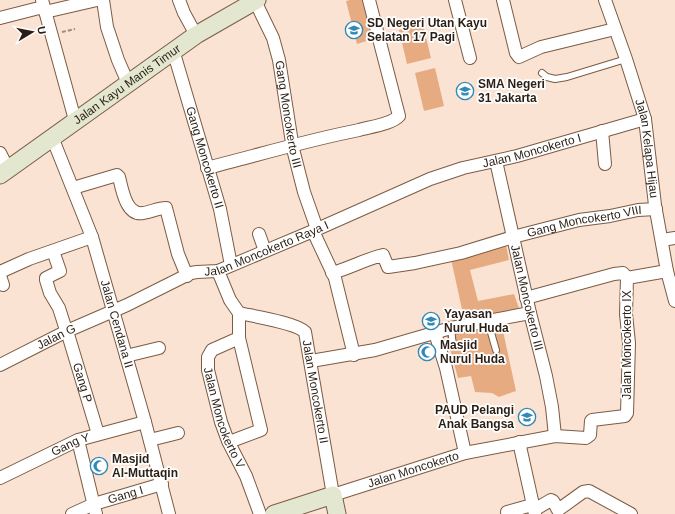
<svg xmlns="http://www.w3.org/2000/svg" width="675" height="514" viewBox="0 0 675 514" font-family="Arial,sans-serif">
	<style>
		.green { fill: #e7ab81 }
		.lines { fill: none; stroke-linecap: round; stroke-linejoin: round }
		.lane-casing { stroke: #7b5b44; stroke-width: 8 }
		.street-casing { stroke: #7b5b44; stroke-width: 14 }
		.secondary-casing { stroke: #7b5b44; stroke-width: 19 }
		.path { stroke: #9d8b7d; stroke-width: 2; stroke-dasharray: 4 2; stroke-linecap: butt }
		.lane { stroke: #fff; stroke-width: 6 }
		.street { stroke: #fff; stroke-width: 12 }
		.secondary { stroke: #e3e7cf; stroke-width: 17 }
		.labels { text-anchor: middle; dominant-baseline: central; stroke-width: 3.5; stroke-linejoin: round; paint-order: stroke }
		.poi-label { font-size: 12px; font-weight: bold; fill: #2b1e14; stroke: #fff; text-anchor: start }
		.street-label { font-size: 12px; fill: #2b1e14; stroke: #fff }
	</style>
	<rect width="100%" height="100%" fill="#fae3d3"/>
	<g class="green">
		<path d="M350,0H362L373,39L357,44L346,1Z"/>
		<path d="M423,25L431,58L407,64L399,30Z"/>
		<path d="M435,68L444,106L424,111L415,73Z"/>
		<path d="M506,245L509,260L470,270L478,301L514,294L520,311L465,323L451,259Z"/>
		<path d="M501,322L516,391L499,397L492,393L475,392L471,376L458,378L446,334Z"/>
	</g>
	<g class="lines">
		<defs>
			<g id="lane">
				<path d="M542,73L547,77L555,79L567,77L626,59"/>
				<path d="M488,322L496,350"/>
				<path d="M451,328L453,346"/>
			</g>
			<g id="street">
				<path d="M42,0L75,120"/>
				<path d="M103,0L107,27L118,60L128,83"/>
				<path d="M179,0L184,13L196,35"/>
				<path d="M455,0L470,58"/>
				<path d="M503,0L516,53L519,57L541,47L615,29"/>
				<path id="s1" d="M605,0L626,59L645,119L655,205L667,271L675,301"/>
				<path id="s2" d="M255,1L273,38L279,60L293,149L304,192L317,229"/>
				<path d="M45,12L97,0"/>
				<path d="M0,18L43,7"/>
				<path id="s3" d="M173,50L220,209L231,265"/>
				<path d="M602,131L605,164"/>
				<path id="s4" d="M52,137L92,237L145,422L169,514"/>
				<path d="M0,153L8,169"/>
				<path id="s5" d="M496,161L530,313L546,376L552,407L555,436"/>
				<path d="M207,168C258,155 308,140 359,130C369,127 392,124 399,116L369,0"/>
				<path d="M73,188L117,175L119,177C122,189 126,216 143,213C151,212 158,208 166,208L178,254L187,276"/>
				<path d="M313,231L335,278L354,355"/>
				<path d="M259,234L265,251"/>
				<path d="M662,240L675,238"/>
				<path d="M53,251L60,271L46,278V280L50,293L59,308L65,327"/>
				<path id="s6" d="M218,271L230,300L239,313C252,316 297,323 305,332L333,495L465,453L555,436L586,438L590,435L591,421L592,420L625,416L627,413L629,343L626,314L627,278L667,271"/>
				<path d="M0,272L29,259L92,237"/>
				<path id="s7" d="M332,273C350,268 366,259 383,255L388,267L415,263L461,253L513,237L579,220L610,216L638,210L656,209"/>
				<path d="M0,276L3,285"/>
				<path d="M526,298L614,274L623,273L627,278"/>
				<path id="s8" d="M239,313V338L212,350L208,357V370L221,422L228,441L246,476L260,514"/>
				<path id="s9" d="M67,331L98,434"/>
				<path d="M435,333L446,368L465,453"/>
				<path d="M126,356L159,348"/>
				<path d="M311,361L375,350L451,328L530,313"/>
				<path id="s10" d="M0,365L67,331L127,305L191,273L197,272L218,271L313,231L430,179L463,168L517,156L645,119"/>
				<path d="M78,440L96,514"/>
				<path d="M150,440L178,433"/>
				<path d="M229,442L261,430L239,338"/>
				<path d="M519,442L535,514"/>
				<path id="s11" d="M0,478L78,440L145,422"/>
				<path d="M534,510L551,500L553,501L558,510L583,492L589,491L631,514"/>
				<path d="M507,512L532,505"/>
				<path id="s12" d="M72,514L94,504L162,484"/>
			</g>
			<g id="secondary">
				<path id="s13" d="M0,175L196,35L257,0"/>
				<path d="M274,514L333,495L337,514"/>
			</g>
		</defs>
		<use href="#lane" class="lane-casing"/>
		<use href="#street" class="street-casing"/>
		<use href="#secondary" class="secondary-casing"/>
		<path class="path" d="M62,32L75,29"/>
		<use href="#lane" class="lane"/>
		<use href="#street" class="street"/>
		<use href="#secondary" class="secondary"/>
	</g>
	<defs>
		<symbol id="school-ring" viewBox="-11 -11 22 22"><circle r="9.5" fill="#fff" stroke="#3289b8" stroke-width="1.5"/><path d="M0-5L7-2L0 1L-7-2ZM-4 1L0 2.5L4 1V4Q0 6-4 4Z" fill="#3289b8"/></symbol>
		<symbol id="mosque-ring" viewBox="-11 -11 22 22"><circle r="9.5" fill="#fff" stroke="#3289b8" stroke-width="1.5"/><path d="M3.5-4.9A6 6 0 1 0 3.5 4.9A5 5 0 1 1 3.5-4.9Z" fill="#3289b8"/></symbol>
	</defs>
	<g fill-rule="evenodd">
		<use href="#school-ring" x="344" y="20" width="20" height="20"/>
		<use href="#school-ring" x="455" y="81" width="20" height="20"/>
		<use href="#school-ring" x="421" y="311" width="20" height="20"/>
		<use href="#mosque-ring" x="417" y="342" width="20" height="20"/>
		<use href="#school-ring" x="517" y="407" width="20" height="20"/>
		<use href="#mosque-ring" x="89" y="456" width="20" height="20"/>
	</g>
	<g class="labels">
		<g class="poi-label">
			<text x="367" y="23">SD Negeri Utan Kayu<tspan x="367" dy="14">Selatan 17 Pagi</tspan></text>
			<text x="478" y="84">SMA Negeri<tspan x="478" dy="14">31 Jakarta</tspan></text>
			<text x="444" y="314">Yayasan<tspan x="444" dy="14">Nurul Huda</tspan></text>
			<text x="440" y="345">Masjid<tspan x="440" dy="14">Nurul Huda</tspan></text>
			<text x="514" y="410" text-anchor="end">PAUD Pelangi<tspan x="514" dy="14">Anak Bangsa</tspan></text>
			<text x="112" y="459">Masjid<tspan x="112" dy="14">Al-Muttaqin</tspan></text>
		</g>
		<g class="street-label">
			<text stroke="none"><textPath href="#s13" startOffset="156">Jalan Kayu Manis Timur</textPath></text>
			<text stroke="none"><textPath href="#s2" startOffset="119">Gang Moncokerto III</textPath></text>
			<text stroke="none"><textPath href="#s1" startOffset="155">Jalan Kelapa Hijau</textPath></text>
			<text stroke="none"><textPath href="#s10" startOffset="576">Jalan Moncokerto I</textPath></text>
			<text stroke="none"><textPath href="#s3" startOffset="112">Gang Moncokerto II</textPath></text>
			<text stroke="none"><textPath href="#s7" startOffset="269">Gang Moncokerto VIII</textPath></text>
			<text stroke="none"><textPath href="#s10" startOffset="292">Jalan Moncokerto Raya I</textPath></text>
			<text stroke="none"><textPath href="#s5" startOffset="140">Jalan Moncokerto III</textPath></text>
			<text stroke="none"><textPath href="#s4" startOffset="198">Jalan Cendana II</textPath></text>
			<text stroke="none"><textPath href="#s10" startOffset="63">Jalan G</textPath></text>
			<text transform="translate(627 345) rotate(-90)">Jalan Moncokerto IX</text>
			<text stroke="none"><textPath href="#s9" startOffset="54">Gang P</textPath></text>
			<text stroke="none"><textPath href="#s6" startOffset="177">Jalan Moncokerto II</textPath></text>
			<text stroke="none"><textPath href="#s8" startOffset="126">Jalan Moncokerto V</textPath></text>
			<text stroke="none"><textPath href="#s11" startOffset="78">Gang Y</textPath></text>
			<text stroke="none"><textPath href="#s6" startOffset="366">Jalan Moncokerto</textPath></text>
			<text stroke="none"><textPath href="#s12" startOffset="57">Gang I</textPath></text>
		</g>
	</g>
	<g transform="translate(32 32) rotate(80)" stroke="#ffffff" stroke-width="3" paint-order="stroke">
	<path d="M0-3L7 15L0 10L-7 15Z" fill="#2b1e14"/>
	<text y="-6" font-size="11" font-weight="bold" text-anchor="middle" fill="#2b1e14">U</text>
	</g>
</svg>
